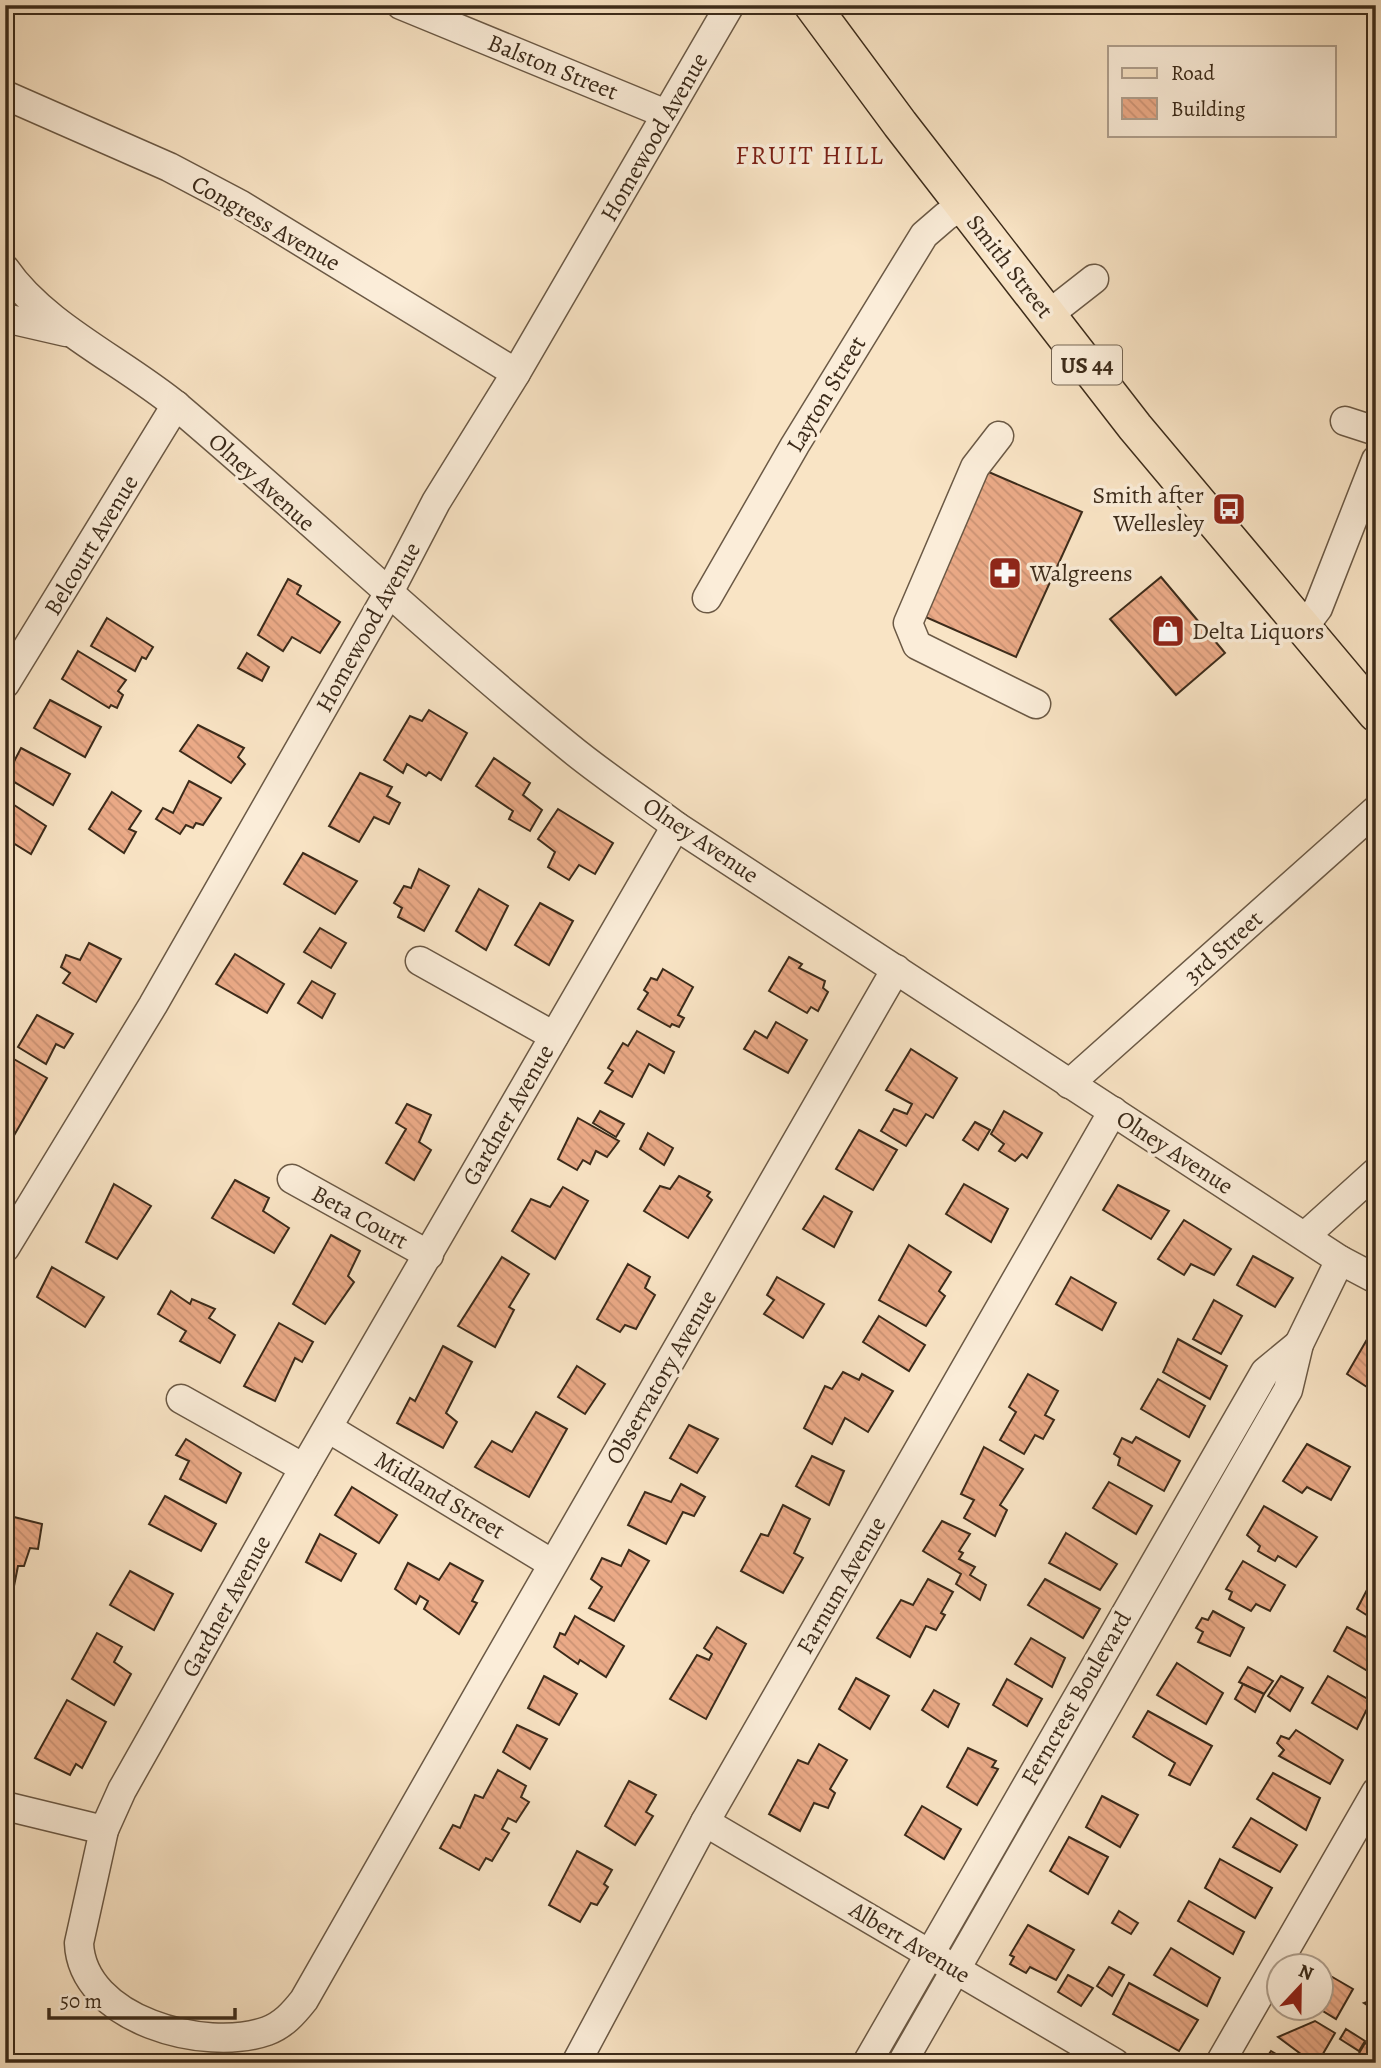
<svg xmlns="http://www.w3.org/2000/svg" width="1381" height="2068" viewBox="0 0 1381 2068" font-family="Alegreya,serif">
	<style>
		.building { fill: url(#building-back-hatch); stroke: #3c2b1a; stroke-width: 2 }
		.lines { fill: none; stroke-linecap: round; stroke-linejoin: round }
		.minor-casing { stroke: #6b5945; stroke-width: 31 }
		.major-casing { stroke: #3c2b1a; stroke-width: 38 }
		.minor { stroke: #fbedd9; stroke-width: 28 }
		.major { stroke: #f9e4c5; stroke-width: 35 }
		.labels { text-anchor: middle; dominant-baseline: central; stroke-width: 7; stroke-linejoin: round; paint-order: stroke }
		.shield { fill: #fbedd9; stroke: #756553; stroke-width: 2 }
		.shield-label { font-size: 23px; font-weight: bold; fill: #3c2b1a }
		.street-label { font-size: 24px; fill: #3c2b1a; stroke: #fbedd9 }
		.poi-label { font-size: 24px; fill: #3c2b1a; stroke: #fbedd9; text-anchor: start }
		.neighbourhood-label { font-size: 26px; letter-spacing: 2px; fill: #7a1f14; stroke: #fbedd9 }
	</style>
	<defs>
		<pattern id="building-back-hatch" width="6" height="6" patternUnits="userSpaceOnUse" patternTransform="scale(1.75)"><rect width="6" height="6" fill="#ebaa87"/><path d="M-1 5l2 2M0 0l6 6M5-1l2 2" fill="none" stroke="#ca9274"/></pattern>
	</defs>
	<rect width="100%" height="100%" fill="#f9e4c5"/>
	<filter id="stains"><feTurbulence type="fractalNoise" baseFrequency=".00286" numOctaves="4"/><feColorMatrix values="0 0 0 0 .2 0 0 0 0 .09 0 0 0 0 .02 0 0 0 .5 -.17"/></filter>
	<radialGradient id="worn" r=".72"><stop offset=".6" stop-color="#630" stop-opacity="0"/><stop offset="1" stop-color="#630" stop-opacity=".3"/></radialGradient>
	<g class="building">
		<path d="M984,470L1082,512L1016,657L921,615Z"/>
		<path d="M1161,577L1225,653L1176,695L1110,619Z"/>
		<path d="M288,579L301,586L297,594L340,622L320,653L292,637L283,651L258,635Z"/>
		<path d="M107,618L153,647L146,659L142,657L135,671L91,646Z"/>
		<path d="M78,651L126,680L118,691L123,695L117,708L111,705L109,708L62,679Z"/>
		<path d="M247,653L269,667L262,681L238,668Z"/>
		<path d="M50,700L101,727L85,757L34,728Z"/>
		<path d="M429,710L467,733L441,780L429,772L426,776L407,764L403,773L384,760L410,716L422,721Z"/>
		<path d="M198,725L244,748L238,757L245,764L231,783L180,751Z"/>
		<path d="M21,748L70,774L53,805L6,777Z"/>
		<path d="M494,758L530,783L523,795L542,810L530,831L509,819L513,811L476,786Z"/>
		<path d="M360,773L392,787L387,796L400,803L389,824L374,817L359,842L329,826Z"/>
		<path d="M189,781L221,798L203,825L196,823L193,828L186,825L180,834L156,819L163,808L173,813Z"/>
		<path d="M112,792L141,811L129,829L136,832L124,853L89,829Z"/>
		<path d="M5,799L46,826L31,854L5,838Z"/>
		<path d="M558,809L613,843L595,874L579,865L569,880L548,867L555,852L538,839Z"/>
		<path d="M303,853L357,881L335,914L284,884Z"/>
		<path d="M419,869L449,886L424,931L398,917L402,908L394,903L404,886L411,888Z"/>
		<path d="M479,889L508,906L486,950L456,931Z"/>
		<path d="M540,903L573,921L549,965L515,945Z"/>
		<path d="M320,928L346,943L331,968L304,952Z"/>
		<path d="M89,943L121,959L96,1002L63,983L70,973L61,967L66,955L80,960Z"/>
		<path d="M235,954L284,984L267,1013L216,984Z"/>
		<path d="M789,957L802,964L799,968L825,981L823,988L828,992L818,1011L811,1007L807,1013L769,991Z"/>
		<path d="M663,969L693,987L678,1015L684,1018L679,1027L672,1024L670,1027L638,1009L648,993L644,990L651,978L657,980Z"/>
		<path d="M312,981L335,994L322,1018L298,1003Z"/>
		<path d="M37,1015L73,1034L64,1048L56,1044L46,1064L18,1047Z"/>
		<path d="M776,1022L807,1040L788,1073L744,1049L755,1031L767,1038Z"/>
		<path d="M637,1031L674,1052L664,1073L649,1064L632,1097L605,1083L613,1071L608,1068L623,1043L628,1046Z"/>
		<path d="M911,1049L957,1078L933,1118L926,1114L906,1146L881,1131L894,1109L907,1114L912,1104L886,1090Z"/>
		<path d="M5,1054L47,1078L12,1139L5,1135Z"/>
		<path d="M407,1104L431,1115L419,1142L431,1150L414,1180L386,1163L406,1129L396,1123Z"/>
		<path d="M600,1111L624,1124L616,1137L593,1123Z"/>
		<path d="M1004,1111L1042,1133L1027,1158L1022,1154L1015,1161L999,1151L1004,1144L991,1134Z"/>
		<path d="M578,1118L619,1141L607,1157L596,1151L590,1164L583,1160L577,1170L558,1159Z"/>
		<path d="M975,1122L990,1130L978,1150L963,1140Z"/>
		<path d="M859,1130L897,1150L873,1190L836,1169Z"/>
		<path d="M648,1133L673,1148L664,1165L640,1149Z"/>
		<path d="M679,1176L710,1192L707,1196L712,1200L688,1238L644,1211L660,1186L670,1189Z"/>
		<path d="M235,1180L269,1198L263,1211L289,1228L274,1253L212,1218Z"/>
		<path d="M114,1184L151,1206L117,1259L86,1242Z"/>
		<path d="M964,1184L1008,1209L991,1242L946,1214Z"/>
		<path d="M1118,1185L1169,1211L1151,1239L1103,1210Z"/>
		<path d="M563,1187L588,1201L555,1259L512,1231L531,1199L550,1207Z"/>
		<path d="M824,1196L852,1212L834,1247L803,1229Z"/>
		<path d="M1184,1220L1231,1249L1214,1275L1191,1264L1184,1275L1158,1259Z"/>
		<path d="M331,1235L360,1251L348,1276L354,1282L325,1324L293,1304Z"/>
		<path d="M909,1245L951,1272L939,1291L945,1296L926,1326L879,1300Z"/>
		<path d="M1253,1256L1293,1278L1275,1307L1237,1285Z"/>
		<path d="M502,1257L529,1274L509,1307L514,1310L495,1347L458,1326Z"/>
		<path d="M628,1264L650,1277L645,1288L655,1295L636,1329L625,1325L620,1332L597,1319Z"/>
		<path d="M52,1267L104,1297L85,1327L37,1297Z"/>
		<path d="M777,1277L824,1304L803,1338L764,1314L774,1300L767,1295Z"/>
		<path d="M1071,1277L1116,1303L1102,1330L1056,1304Z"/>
		<path d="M171,1291L190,1304L192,1299L215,1309L209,1318L235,1335L220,1363L180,1341L186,1331L158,1314Z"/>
		<path d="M1214,1300L1242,1316L1221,1354L1193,1339Z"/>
		<path d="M879,1316L925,1345L909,1371L863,1342Z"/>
		<path d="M279,1323L313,1342L302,1362L295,1358L275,1401L244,1386Z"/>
		<path d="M1369,1336L1376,1341V1393L1347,1374Z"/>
		<path d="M1178,1339L1227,1366L1210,1399L1163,1372Z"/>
		<path d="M443,1346L472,1362L446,1413L457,1422L443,1448L397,1423L410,1398L415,1401Z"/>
		<path d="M577,1366L605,1384L585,1414L558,1397Z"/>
		<path d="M843,1372L859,1380L862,1374L893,1391L868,1432L845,1418L832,1444L804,1428L825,1386L832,1389Z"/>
		<path d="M1028,1374L1058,1391L1045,1415L1054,1420L1043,1439L1035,1435L1024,1454L1000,1440L1016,1412L1009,1407Z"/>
		<path d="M1158,1379L1205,1406L1189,1437L1141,1409Z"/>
		<path d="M536,1412L567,1429L529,1497L475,1467L492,1441L512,1452Z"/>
		<path d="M689,1425L718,1439L697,1473L670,1458Z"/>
		<path d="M1136,1437L1180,1461L1164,1491L1118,1465L1120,1458L1114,1454L1122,1438L1132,1443Z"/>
		<path d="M186,1439L241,1473L226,1503L180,1479L189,1461L176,1455Z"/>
		<path d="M1307,1444L1350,1467L1331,1500L1307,1487L1302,1493L1283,1481Z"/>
		<path d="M984,1447L1023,1469L1000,1505L1007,1510L995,1536L964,1518L974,1500L961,1494Z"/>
		<path d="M812,1456L844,1471L829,1505L796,1486Z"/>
		<path d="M1109,1482L1152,1506L1136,1534L1093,1508Z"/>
		<path d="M681,1484L705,1497L694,1516L683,1512L666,1544L628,1525L645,1492L671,1502Z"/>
		<path d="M352,1487L397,1515L379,1543L335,1515Z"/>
		<path d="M165,1496L216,1524L201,1551L149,1524Z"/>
		<path d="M783,1505L810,1519L794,1553L803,1558L783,1593L741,1571L761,1534L768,1536Z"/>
		<path d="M1264,1506L1317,1537L1296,1567L1278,1556L1275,1561L1258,1551L1260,1546L1247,1535Z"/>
		<path d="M10,1516L42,1524L38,1549L30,1548L24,1566H18L13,1591L5,1589V1538Z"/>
		<path d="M942,1521L970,1534L959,1551L963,1553L959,1559L975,1567L970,1575L986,1585L980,1600L956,1584L961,1574L923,1551Z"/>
		<path d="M1066,1533L1117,1564L1100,1590L1049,1563Z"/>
		<path d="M320,1534L356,1554L341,1581L306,1562Z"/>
		<path d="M629,1550L649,1561L614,1621L589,1608L602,1587L591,1579L602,1558L621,1566Z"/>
		<path d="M1243,1561L1285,1585L1270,1611L1256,1604L1251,1611L1229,1599L1232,1592L1226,1589Z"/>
		<path d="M408,1563L439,1580L450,1563L483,1581L472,1601L477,1603L459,1634L424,1609L428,1601L420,1596L416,1604L395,1589Z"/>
		<path d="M130,1571L173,1594L154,1630L110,1605Z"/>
		<path d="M928,1579L953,1592L941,1613L945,1615L936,1630L926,1626L910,1657L877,1638L901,1600L913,1605Z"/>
		<path d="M1045,1579L1100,1609L1083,1638L1028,1605Z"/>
		<path d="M1370,1584L1376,1587V1621L1357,1609Z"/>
		<path d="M1213,1611L1244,1628L1230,1656L1198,1642L1203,1632L1196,1628L1202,1618L1208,1620Z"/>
		<path d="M575,1616L624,1646L606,1677L580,1660L578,1664L554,1647L560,1633L565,1635Z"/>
		<path d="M717,1627L746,1644L706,1719L670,1699L697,1655L709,1660L712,1654L704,1648Z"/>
		<path d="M1347,1627L1376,1642V1676L1334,1651Z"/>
		<path d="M97,1633L122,1647L114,1662L131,1674L114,1705L72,1679Z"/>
		<path d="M1031,1638L1065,1658L1052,1687L1015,1664Z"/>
		<path d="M1177,1663L1223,1693L1206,1724L1157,1695Z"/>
		<path d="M1248,1667L1273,1681L1264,1694L1239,1682Z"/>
		<path d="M544,1676L577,1694L559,1725L528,1708Z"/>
		<path d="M1281,1676L1303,1688L1290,1711L1268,1696Z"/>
		<path d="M1328,1676L1371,1701L1357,1729L1312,1703Z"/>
		<path d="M856,1678L889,1696L870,1729L839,1709Z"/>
		<path d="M1007,1679L1042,1699L1027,1726L993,1705Z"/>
		<path d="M1243,1684L1264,1694L1255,1712L1235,1699Z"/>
		<path d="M934,1690L959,1704L948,1727L922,1710Z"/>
		<path d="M67,1700L106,1722L82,1768L76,1764L70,1775L35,1758Z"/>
		<path d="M1148,1711L1212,1746L1190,1785L1169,1775L1175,1763L1133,1737Z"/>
		<path d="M517,1725L547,1739L530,1769L503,1752Z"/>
		<path d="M1296,1730L1343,1760L1330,1784L1279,1756L1284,1750L1277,1743L1281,1736L1289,1739Z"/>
		<path d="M819,1744L847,1760L830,1789L835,1793L828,1808L814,1803L800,1831L769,1814L798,1760L808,1764Z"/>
		<path d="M968,1748L996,1761L992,1767L998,1769L977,1805L947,1787Z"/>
		<path d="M498,1770L526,1786L521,1797L529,1802L516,1822L508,1818L502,1829L509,1833L492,1861L486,1858L479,1870L440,1848L453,1825L460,1828L475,1795L483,1798Z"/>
		<path d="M1273,1773L1320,1798L1306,1830L1257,1799Z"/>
		<path d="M629,1781L656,1795L646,1812L653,1816L635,1845L605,1826Z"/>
		<path d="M1102,1796L1138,1815L1120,1847L1086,1827Z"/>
		<path d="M922,1806L961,1829L944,1859L905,1835Z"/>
		<path d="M1251,1818L1297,1845L1280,1872L1233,1847Z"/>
		<path d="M1069,1837L1108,1857L1088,1894L1050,1871Z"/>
		<path d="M577,1851L612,1870L604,1884L608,1887L597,1905L591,1903L580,1922L549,1905Z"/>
		<path d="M1220,1859L1272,1888L1255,1918L1205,1888Z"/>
		<path d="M1189,1901L1244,1932L1233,1954L1178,1921Z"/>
		<path d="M1119,1911L1138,1923L1131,1934L1112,1923Z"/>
		<path d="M1028,1925L1074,1950L1056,1980L1030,1967L1026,1973L1010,1964L1014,1957L1010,1955Z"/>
		<path d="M1171,1948L1220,1978L1207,2006L1154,1975Z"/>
		<path d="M1109,1967L1124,1975L1112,1996L1097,1986Z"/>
		<path d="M1322,1971L1353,1989L1336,2019L1318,2008H1322Z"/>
		<path d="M1068,1975L1093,1988L1081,2006L1058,1992Z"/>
		<path d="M1375,1976L1376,1977V1994L1368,1990Z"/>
		<path d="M1129,1983L1198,2020L1179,2051L1113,2014Z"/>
		<path d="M1376,1999V2011L1364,2003Z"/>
		<path d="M1315,2021L1335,2033L1320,2059L1312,2055L1309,2060L1278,2037Z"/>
		<path d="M1346,2029L1365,2041L1359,2051L1340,2039Z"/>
		<path d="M1365,2043L1376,2049V2063L1358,2055Z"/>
		<path d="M1271,2051L1291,2063H1263Z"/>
	</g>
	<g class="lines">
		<defs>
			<g id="minor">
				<path d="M401,5L666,114"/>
				<path d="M5,95L169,167L241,205L516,373"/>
				<path d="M5,269C44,326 124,362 178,407C310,519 435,638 569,747C603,775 641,800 676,826L1340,1260L1376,1279"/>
				<path d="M1048,315L1094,279"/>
				<path d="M5,318L66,332"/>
				<path d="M1345,421L1376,431"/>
				<path d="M999,436L975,467L908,623L917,645L1036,704"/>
				<path d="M707,598L795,445L924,235L946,216L963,206"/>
				<path d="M1303,628L1318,608L1376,460"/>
				<path d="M5,684L176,405"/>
				<path d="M676,826L304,1468L122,1790L104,1830L79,1943C82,2020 205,2053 267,2031C283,2025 293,2014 304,2000C499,1655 699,1313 896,969"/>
				<path d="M420,961L554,1036"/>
				<path d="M1069,1084L1376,810"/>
				<path d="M292,1179L429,1255"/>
				<path d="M1305,1236L1376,1172"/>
				<path d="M5,1248L153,1005L388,594L436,502L516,373L730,5"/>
				<path d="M181,1399L304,1468"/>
				<path d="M328,1428L551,1563"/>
				<path d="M5,1806L104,1830"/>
				<path d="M705,1822L1115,2063"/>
				<path d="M576,2063L705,1822L1113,1111"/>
				<path d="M867,2063L1265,1372L1299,1344"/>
				<path d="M902,2063L1288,1390L1299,1344L1340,1260"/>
				<path d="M1220,2063L1376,1792"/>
			</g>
			<path id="major" d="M812,5L900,124L1135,427L1376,714"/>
		</defs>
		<use href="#minor" class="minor-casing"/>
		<use href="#major" class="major-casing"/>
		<use href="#minor" class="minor"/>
		<use href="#major" class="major"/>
	</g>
	<defs>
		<symbol id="bus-square" viewBox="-11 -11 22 22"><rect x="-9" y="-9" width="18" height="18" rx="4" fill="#8f2418" stroke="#fbedd9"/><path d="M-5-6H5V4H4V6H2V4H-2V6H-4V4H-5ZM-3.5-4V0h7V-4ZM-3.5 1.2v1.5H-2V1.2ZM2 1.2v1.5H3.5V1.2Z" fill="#fff"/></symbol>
		<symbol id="pharmacy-square" viewBox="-11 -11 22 22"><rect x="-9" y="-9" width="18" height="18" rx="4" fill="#8f2418" stroke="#fbedd9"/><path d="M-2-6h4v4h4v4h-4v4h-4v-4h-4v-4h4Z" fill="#fff"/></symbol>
		<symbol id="shop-square" viewBox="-11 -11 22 22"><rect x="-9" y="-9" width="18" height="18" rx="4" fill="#8f2418" stroke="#fbedd9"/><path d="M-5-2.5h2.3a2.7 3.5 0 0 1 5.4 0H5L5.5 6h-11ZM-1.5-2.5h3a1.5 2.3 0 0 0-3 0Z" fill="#fff"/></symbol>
	</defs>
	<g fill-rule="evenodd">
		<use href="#bus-square" x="1210" y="490" width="38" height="38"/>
		<use href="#pharmacy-square" x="986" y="554" width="38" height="38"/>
		<use href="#shop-square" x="1149" y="612" width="38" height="38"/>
	</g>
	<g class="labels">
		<rect class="shield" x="1052" y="345.5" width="70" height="39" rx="5"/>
		<g class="shield-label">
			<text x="1087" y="365">US 44</text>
		</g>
		<g class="street-label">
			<text transform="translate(553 67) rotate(22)">Balston Street</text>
			<text transform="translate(654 137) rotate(-60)">Homewood Avenue</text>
			<text transform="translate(266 223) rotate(30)">Congress Avenue</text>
			<text transform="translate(1010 266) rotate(52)">Smith Street</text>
			<text transform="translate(826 394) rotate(-59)">Layton Street</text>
			<text transform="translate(262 482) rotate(42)">Olney Avenue</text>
			<text transform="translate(91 545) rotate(-59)">Belcourt Avenue</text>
			<text transform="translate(368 627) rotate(-61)">Homewood Avenue</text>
			<text transform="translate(701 840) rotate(34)">Olney Avenue</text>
			<text transform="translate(1223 947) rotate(-42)">3rd Street</text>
			<text transform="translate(508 1115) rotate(-60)">Gardner Avenue</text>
			<text transform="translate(1175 1152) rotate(33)">Olney Avenue</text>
			<text transform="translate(360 1217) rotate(29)">Beta Court</text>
			<text transform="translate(661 1377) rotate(-60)">Observatory Avenue</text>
			<text transform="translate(440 1495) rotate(31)">Midland Street</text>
			<text transform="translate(841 1585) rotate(-60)">Farnum Avenue</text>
			<text transform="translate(226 1606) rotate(-61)">Gardner Avenue</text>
			<text transform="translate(1076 1698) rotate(-60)">Ferncrest Boulevard</text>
			<text transform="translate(910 1942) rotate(31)">Albert Avenue</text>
		</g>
		<g class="poi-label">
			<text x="1204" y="495" text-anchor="end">Smith after<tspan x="1204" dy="28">Wellesley</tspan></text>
			<text x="1030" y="573">Walgreens</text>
			<text x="1192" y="631">Delta Liquors</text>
		</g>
		<g class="neighbourhood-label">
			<text x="810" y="155">FRUIT HILL</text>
		</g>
	</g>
	<rect width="1381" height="2068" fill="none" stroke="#f9e4c5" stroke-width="28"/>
	<rect x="7" y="7" width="1367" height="2054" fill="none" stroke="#3c2b1a" stroke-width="3.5"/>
	<rect x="14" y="14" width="1353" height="2040" fill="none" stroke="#3c2b1a" stroke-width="2"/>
	<rect x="1108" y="46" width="228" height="91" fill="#fbedd9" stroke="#af9f8d" stroke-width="2"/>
	<rect x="1122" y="68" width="35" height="10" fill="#f9e4c5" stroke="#af9f8d" stroke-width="2"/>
	<text x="1171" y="80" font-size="21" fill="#3c2b1a">Road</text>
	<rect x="1122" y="98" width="35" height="21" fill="url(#building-back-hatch)" stroke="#af9f8d" stroke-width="2"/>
	<text x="1171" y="116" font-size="21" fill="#3c2b1a">Building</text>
	<g transform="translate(1300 1987) rotate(22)"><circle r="33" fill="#fbedd9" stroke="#af9f8d" stroke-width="2"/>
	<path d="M0-5L12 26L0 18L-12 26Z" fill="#8f2418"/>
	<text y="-10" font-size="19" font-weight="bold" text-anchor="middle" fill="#3c2b1a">N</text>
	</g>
	<path d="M49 2008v10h186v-10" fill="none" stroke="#3c2b1a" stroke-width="3.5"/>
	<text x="60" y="2008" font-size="21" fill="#3c2b1a" stroke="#fbedd9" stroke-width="5" paint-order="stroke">50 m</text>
	<rect width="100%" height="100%" filter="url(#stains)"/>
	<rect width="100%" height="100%" fill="url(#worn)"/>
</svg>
